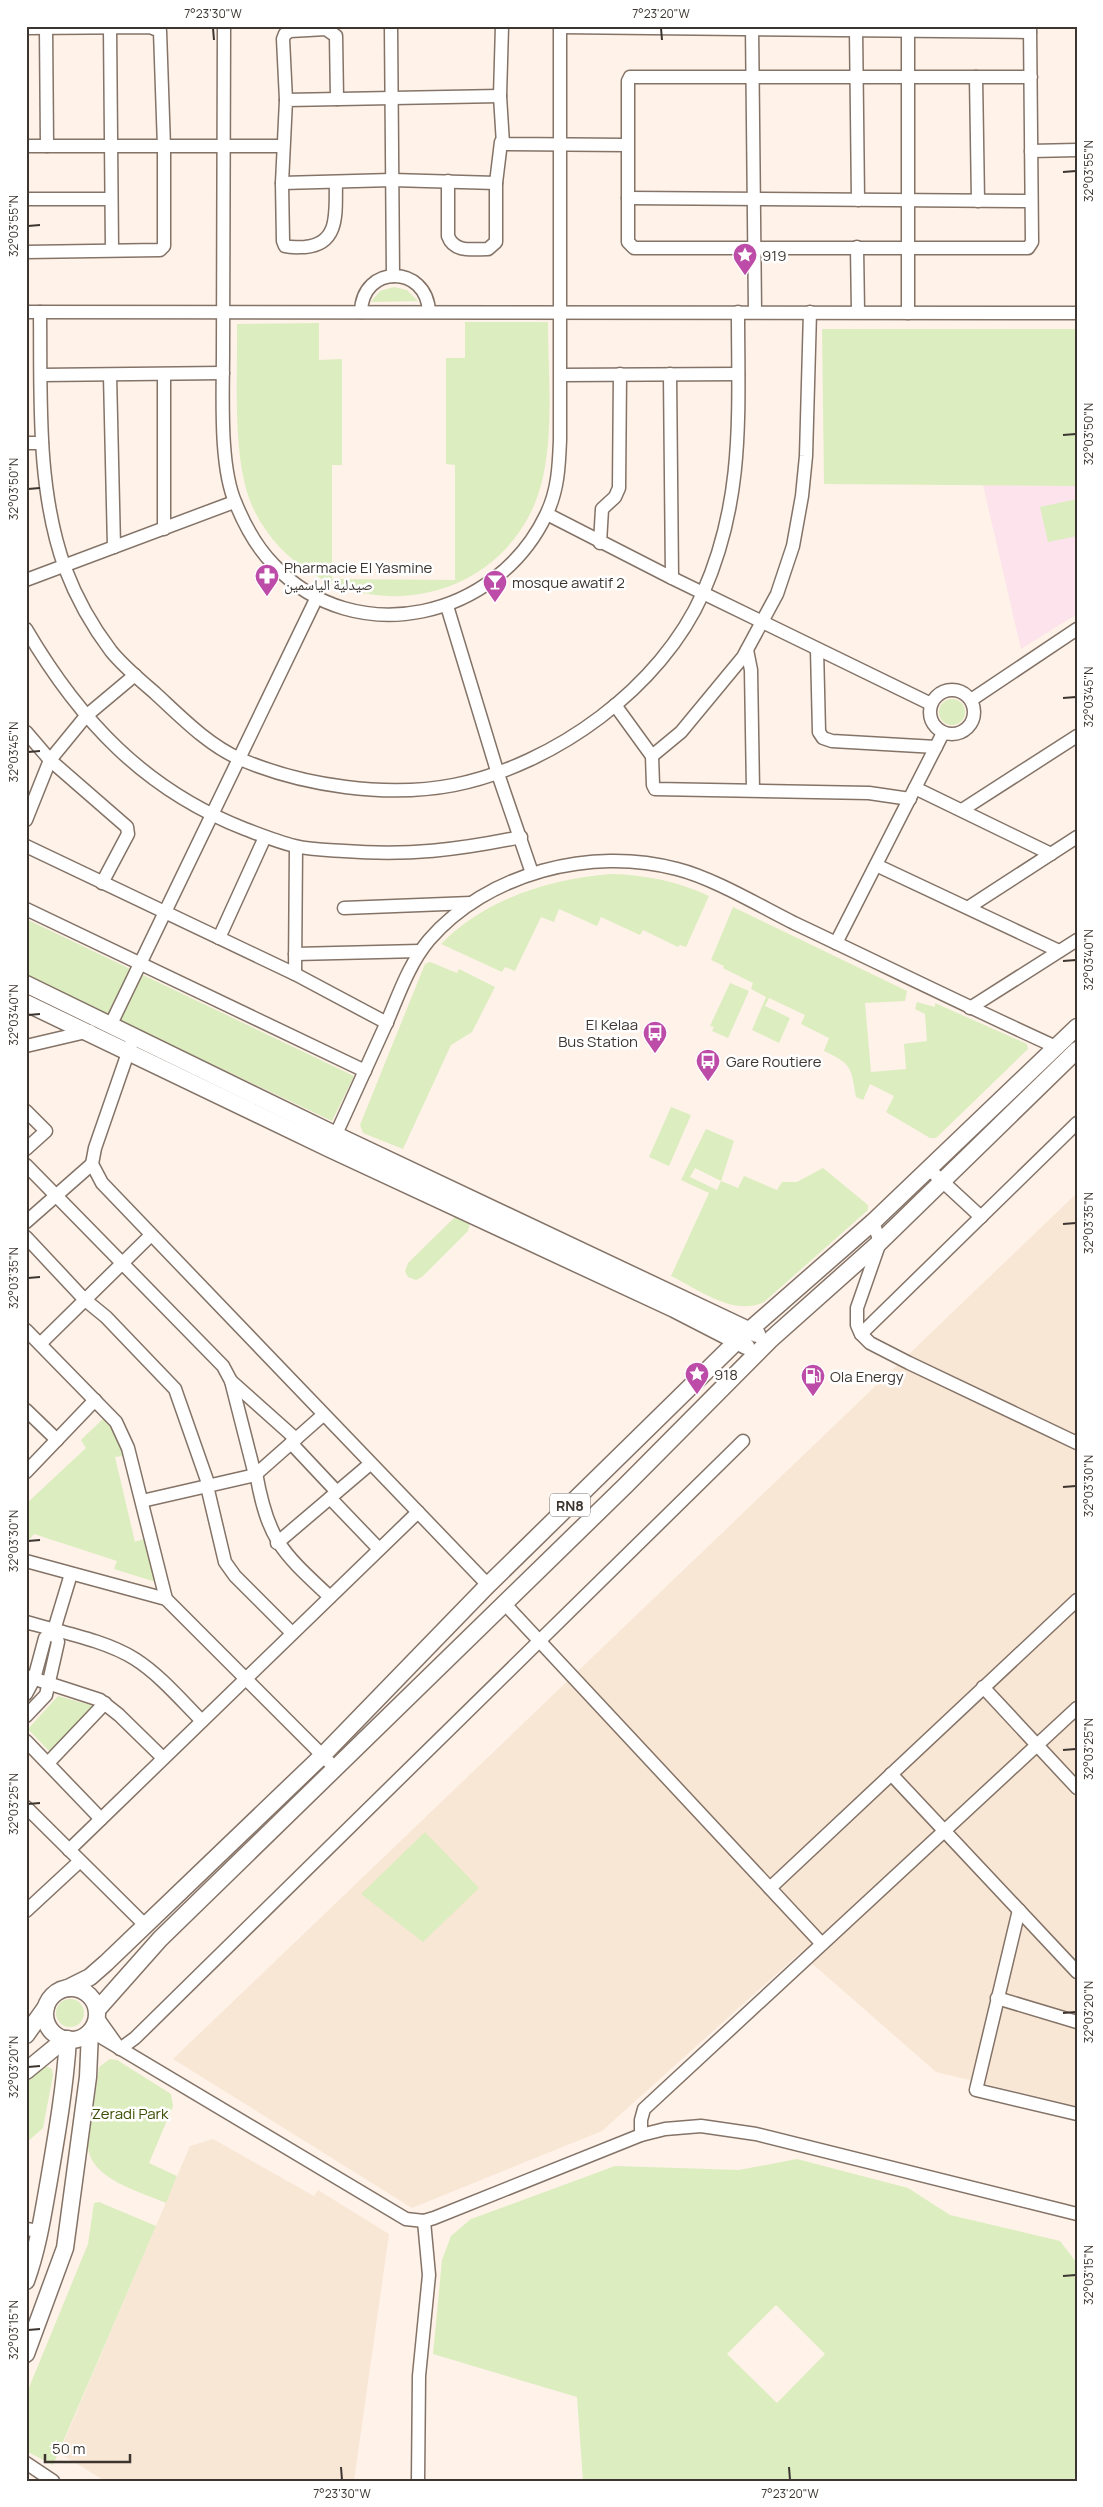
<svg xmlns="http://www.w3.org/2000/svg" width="1103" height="2507" viewBox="0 0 1103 2507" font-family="Manrope,'Noto Naskh Arabic',sans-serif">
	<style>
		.industrial { fill: #f9e7d6 }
		.education { fill: #fce3ec }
		.green { fill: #dcedbf; fill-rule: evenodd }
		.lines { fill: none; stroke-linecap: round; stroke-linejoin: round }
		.minor-casing { stroke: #847367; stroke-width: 15 }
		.major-casing { stroke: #847367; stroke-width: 19 }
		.minor { stroke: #fff; stroke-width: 12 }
		.major { stroke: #fff; stroke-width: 16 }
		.ticks { fill: none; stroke: #3d3630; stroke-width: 2 }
		.labels { text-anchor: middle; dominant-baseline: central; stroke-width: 5; stroke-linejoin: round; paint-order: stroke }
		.shield { fill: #fff; stroke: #77726e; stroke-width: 1 }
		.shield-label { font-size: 14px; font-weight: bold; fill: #3d3630 }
		.poi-label { font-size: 15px; fill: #3d3630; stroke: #fff; text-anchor: start }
		.park-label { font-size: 15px; fill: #3a4e01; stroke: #fff }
		.neatline { fill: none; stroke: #3d3630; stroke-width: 2 }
		.ticks-label { font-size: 12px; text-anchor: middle; fill: #3d3630 }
	</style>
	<rect width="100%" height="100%" fill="#fef2e9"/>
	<g class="industrial">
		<path d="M1077,1193V2106L936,2072L800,1953L602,2131L412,2208L173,2059Z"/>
		<path d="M213,2139L314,2196L318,2190L389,2234L354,2481H105L59,2453L190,2146Z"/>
	</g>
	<path class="education" d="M983,485L1077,486V614L1021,649Z"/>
	<g class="green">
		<path d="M394,287L407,290L418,301L371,302L380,291Z"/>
		<path d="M465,322H548C548,380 557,461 531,512C475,626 310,623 254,510C231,463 238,377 237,324L319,323V360L342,359V465H332V579L455,580V465L446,464V358H465Z"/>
		<path d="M822,329H1077V486L824,484Z"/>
		<path d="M1077,499V536L1048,542L1040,507Z"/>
		<circle cx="952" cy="712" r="13"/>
		<path d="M611,874C646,875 677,881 709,896L686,947L680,945L678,947L643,930L640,935L601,917L597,926L559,909L554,922L541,917L515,971L505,967L502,972L441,944C485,899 549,879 611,874Z"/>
		<path d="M733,907L907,991L905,1001L865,1003L871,1072L906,1069L904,1044L927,1041L925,1014L915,1009L917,1002L935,1007V1003L1027,1044L1028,1049L936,1138H930L886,1112L894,1096L870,1084L863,1100L856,1097C851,1067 852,1064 824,1051L829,1038L801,1024L805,1015L769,998L765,1006L790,1018L779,1043L752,1030L766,997L751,989L753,983L723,968L724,966L711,960Z"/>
		<path d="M26,919L354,1076L332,1121L26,976Z"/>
		<path d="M430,962L457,973L459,969L495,987L472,1032L451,1045L403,1149L363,1133L360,1125L425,964Z"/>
		<path d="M730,983L749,991L728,1038L712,1031L714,1027L710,1026Z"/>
		<path d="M671,1107L691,1115L669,1166L649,1157Z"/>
		<path d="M706,1129L734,1141L721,1181L738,1188L744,1176L777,1190L782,1182H797L823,1168L868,1205V1210L764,1302C734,1317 698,1289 671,1276L709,1193L681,1180ZM695,1168L721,1181L717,1190L690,1177Z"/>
		<path d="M456,1216L470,1223L468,1231L422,1277L416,1280L408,1277L405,1271L408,1263Z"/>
		<path d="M106,1416L116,1429L123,1456L115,1457L135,1542L143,1539L156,1582L114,1569L117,1561L34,1534L29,1540L26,1539V1504L86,1448L81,1440Z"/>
		<path d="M58,1696L98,1707L51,1753L28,1729Z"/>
		<path d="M425,1832L479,1888L423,1942L361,1894Z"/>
		<circle cx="70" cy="2013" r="14"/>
		<path d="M110,2059L117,2060L171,2094L173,2106L149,2163L177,2176L166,2203C139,2191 90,2179 88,2146L99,2067Z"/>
		<path d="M45,2066L52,2069L53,2075L43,2128L26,2143V2082Z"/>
		<path d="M797,2159L908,2188L950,2215L1060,2241L1077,2263V2481H583L577,2397L433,2354L442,2260L451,2236L471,2219L615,2166L739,2170ZM776,2305L825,2354L777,2403L727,2354Z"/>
		<path d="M99,2202L156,2226L53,2465L26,2451V2395L88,2244L94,2203Z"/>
	</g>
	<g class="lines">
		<defs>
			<g id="minor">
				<path d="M224,26C224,135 223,244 223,352C223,394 219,467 236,504C245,526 257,548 274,565C356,652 497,618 546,515C558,491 559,466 560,440V26"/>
				<path d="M391,26L393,276"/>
				<path d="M502,26L500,96L503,144L627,145"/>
				<path d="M752,26L755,312"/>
				<path d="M1030,26L1032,242L1028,248H634L628,242V81L630,77H1031"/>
				<path d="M110,27L112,250"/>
				<path d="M560,27L1030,32"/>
				<path d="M26,28L150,27L160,31L164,147V246L160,250L26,252"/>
				<path d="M46,28L47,146"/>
				<path d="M856,29L858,200"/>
				<path d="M976,77L978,201"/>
				<path d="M286,100L283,39L285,34L290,31L326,29L336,36L337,99"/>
				<path d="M26,146H283"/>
				<path d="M1031,151L1077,150"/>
				<path d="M448,181V236C454,253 473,249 488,249L496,242V183"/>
				<path d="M282,183L392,180L496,183L501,142"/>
				<path d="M336,183C335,210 341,244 305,247C298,247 292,248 285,246L283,241L282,183L286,100L500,96"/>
				<path d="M628,198L1031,201"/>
				<path d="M26,199H111"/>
				<path d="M857,247L858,312"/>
				<path d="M26,312L1077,313"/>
				<path d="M40,312C41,395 36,488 65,568C76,597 92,626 111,651C123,666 140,680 155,693C181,717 208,745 240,759C303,786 387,798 454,785C554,765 661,688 703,593C745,498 738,412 738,312"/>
				<path d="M361,312C362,264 427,264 429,312"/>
				<path d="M908,313V26"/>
				<path d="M670,374L672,578"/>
				<path d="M41,375L223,373"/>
				<path d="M110,375L114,547"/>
				<path d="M561,375L738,374"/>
				<path d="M26,443H42"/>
				<path d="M547,514L672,578L931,704"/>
				<path d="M164,529V375"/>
				<path d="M600,543L602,509L615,497L619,488L620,374"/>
				<path d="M26,580L234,502"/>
				<path d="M447,606L498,774L532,873"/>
				<path d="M26,629C80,721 145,790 245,829C261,835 278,842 295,846C311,850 328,850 344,851C408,856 458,850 521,837"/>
				<path d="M817,649L819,732L823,738L832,741L936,747"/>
				<path d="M747,650L751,670L753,790"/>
				<circle cx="952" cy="712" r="22"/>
				<path d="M971,700L1077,629"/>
				<path d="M615,705L652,756L653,785L655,789L869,793L910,799"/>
				<path d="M26,732L50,760L127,827L128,834L102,883"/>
				<path d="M652,756L681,732L743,657L777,594L793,546L802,496L806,456L810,312"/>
				<path d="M915,788L1051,854"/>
				<path d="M962,810L1077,736"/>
				<path d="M26,820L50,760L86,716L135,675"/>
				<path d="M26,846L295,974L387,1023"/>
				<path d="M876,865L1059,951"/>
				<path d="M969,907L1077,837"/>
				<path d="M344,908L471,903"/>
				<path d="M26,909L365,1071"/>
				<path d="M219,938L265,837"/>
				<path d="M836,943L943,733"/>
				<path d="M295,954L420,951"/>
				<path d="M295,974L296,847"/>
				<path d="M970,1008L1077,940"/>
				<path d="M111,1024L317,597"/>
				<path d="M131,1044L95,1148L92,1164L102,1183L488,1585"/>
				<path d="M26,1046L90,1031"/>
				<path d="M26,1111L46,1131L26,1149"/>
				<path d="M332,1143C350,1103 369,1062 387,1022C399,994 409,964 429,940C487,873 591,846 677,869C713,878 760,906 794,923C881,964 968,1007 1056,1047"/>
				<path d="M26,1165L223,1366L231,1381L255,1475"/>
				<path d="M929,1169L981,1217"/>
				<path d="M26,1222L92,1164"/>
				<path d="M873,1222L880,1242L857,1308V1325L861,1334L870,1343L909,1363L1077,1443"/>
				<path d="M26,1237L84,1299L106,1317L175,1389L209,1486"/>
				<path d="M26,1330L116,1422L128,1448L166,1599"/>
				<path d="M861,1334L1077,1123"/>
				<path d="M40,1344L150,1236"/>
				<path d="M231,1381L296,1439"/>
				<path d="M26,1410L57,1440"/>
				<path d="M291,1443L337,1492"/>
				<path d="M26,1472L95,1400"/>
				<path d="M256,1473C268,1541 282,1552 330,1597"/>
				<path d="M207,1486L225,1562L235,1576L292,1633"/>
				<path d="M330,1498L379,1549"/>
				<path d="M142,1501L255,1475L323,1415"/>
				<path d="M277,1543L370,1464"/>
				<path d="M26,1561L166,1599L335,1768"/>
				<path d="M504,1603L822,1944"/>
				<path d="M26,1622C60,1632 105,1640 135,1659C160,1675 181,1700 202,1721"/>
				<path d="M26,1676L100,1700L119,1715L163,1758"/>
				<path d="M983,1687L1077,1788"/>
				<path d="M26,1694L34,1679L45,1638L54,1630"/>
				<path d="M26,1716L46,1695L58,1642L54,1630L71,1574"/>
				<path d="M26,1741L101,1819"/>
				<path d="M48,1763L105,1703"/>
				<path d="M891,1774L1077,1972"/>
				<path d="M26,1807L145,1925"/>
				<path d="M69,1850L418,1512"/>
				<path d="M770,1888L1077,1600"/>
				<path d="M1019,1910L976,2090L1077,2114"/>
				<path d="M26,1911L80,1861"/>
				<path d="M997,1998L1077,2022"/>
				<path d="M97,2017L117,2045"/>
				<path d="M91,2031L406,2219L424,2221L434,2218L641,2135L665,2129L701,2126L756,2134L1077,2214"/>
				<path d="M120,2049L135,2038L743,1441"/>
				<path d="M641,2135V2120L644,2109L1077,1708"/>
				<path d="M26,2229L40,2231"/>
				<path d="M26,2463L53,2481"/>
				<path d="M418,2481L419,2376L429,2275L424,2221"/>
			</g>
			<g id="major">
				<path d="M26,984L336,1135L757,1334"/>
				<path d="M26,1003L330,1149L674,1309L746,1346"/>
				<path d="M68,1988L90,1977L106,1963L323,1755L488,1585L737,1341L873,1222L1077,1027"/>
				<circle cx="71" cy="2014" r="26"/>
				<path d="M97,2010L160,1939L626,1485L770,1340L880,1242L1077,1050"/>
				<path d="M26,2035L46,2007"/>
				<path d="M26,2071L65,2039"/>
				<path d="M26,2281C38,2248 43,2214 49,2180C57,2133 65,2087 68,2039"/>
				<path d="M26,2354L65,2248L88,2077L90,2032"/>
			</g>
		</defs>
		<use href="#minor" class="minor-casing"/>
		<use href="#major" class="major-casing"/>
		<use href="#minor" class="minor"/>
		<use href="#major" class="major"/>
	</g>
	<path class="ticks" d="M213,28L214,40M661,28L662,40M1063,172L1076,171M28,226L40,225M1063,435L1076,434M28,489L40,488M1063,698L1076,697M28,752L40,751M1063,961L1076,960M28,1015L40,1014M1063,1224L1076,1223M28,1278L40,1277M1063,1487L1076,1486M28,1541L40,1540M1063,1750L1076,1749M28,1804L40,1803M1063,2013L1076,2012M28,2067L40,2066M1063,2276L1076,2275M28,2330L40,2329M341,2467L342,2480M789,2467L790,2480"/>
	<defs>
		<symbol id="sight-pin" viewBox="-11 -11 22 30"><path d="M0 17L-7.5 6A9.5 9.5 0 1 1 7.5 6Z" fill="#bc4ca8" stroke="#fff"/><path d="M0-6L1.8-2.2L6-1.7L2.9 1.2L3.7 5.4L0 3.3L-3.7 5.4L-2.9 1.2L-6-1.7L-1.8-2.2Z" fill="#fff"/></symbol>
		<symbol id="pharmacy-pin" viewBox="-11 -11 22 30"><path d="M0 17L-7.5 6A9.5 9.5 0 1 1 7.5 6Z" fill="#bc4ca8" stroke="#fff"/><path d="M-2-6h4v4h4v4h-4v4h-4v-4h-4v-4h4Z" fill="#fff"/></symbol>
		<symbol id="bar-pin" viewBox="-11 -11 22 30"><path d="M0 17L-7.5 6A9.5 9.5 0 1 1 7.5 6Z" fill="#bc4ca8" stroke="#fff"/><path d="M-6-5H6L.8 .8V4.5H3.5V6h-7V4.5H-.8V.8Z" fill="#fff"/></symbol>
		<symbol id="bus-pin" viewBox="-11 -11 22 30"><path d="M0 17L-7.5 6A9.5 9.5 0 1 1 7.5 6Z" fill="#bc4ca8" stroke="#fff"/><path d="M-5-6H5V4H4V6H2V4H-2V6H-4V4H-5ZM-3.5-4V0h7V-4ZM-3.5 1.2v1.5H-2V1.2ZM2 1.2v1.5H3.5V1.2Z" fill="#fff"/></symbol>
		<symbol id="fuel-pin" viewBox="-11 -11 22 30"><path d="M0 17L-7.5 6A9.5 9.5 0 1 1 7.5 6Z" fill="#bc4ca8" stroke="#fff"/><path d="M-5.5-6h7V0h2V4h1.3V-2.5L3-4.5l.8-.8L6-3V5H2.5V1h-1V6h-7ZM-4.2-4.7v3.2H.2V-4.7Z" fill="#fff"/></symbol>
	</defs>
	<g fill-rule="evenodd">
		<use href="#sight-pin" x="731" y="241" width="28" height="38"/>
		<use href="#pharmacy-pin" x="253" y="562" width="28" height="38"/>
		<use href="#bar-pin" x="481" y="568" width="28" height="38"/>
		<use href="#bus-pin" x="641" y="1019" width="28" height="38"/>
		<use href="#bus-pin" x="694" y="1047" width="28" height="38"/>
		<use href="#sight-pin" x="683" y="1360" width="28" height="38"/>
		<use href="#fuel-pin" x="799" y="1362" width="28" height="38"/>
	</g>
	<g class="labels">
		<rect class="shield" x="550" y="1493.5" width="40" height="23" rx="4"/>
		<g class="shield-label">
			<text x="570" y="1505">RN8</text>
		</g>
		<g class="poi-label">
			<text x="762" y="255">919</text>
			<text x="284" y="567">Pharmacie El Yasmine<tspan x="284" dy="17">صيدلية الياسمين</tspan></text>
			<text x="512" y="582">mosque awatif 2</text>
			<text x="638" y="1024" text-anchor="end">El Kelaa<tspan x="638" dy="17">Bus Station</tspan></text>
			<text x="726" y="1061">Gare Routiere</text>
			<text x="714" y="1374">918</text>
			<text x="830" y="1376">Ola Energy</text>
		</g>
		<g class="park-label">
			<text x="130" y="2113">Zeradi Park</text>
		</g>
	</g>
	<rect width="1103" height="2507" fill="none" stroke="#ffffff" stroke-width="55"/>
	<path d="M45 2454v8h85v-8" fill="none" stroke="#3d3630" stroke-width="2.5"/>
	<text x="52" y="2454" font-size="15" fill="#3d3630" stroke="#ffffff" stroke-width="4" paint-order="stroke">50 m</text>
	<rect x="28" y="28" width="1048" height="2452" class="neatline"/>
	<g class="ticks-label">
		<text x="213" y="18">7°23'30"W</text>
		<text x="661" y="18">7°23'20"W</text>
		<text transform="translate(1089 171) rotate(-90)" y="4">32°03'55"N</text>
		<text transform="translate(14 226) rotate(-90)" y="4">32°03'55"N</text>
		<text transform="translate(1089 434) rotate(-90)" y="4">32°03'50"N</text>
		<text transform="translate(14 489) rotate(-90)" y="4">32°03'50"N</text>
		<text transform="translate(1089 697) rotate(-90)" y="4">32°03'45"N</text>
		<text transform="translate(14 752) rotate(-90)" y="4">32°03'45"N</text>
		<text transform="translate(1089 960) rotate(-90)" y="4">32°03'40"N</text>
		<text transform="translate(14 1015) rotate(-90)" y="4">32°03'40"N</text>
		<text transform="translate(1089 1223) rotate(-90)" y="4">32°03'35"N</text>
		<text transform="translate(14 1278) rotate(-90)" y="4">32°03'35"N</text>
		<text transform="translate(1089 1486) rotate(-90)" y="4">32°03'30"N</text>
		<text transform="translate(14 1541) rotate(-90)" y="4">32°03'30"N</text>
		<text transform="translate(1089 1749) rotate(-90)" y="4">32°03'25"N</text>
		<text transform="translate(14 1804) rotate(-90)" y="4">32°03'25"N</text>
		<text transform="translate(1089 2012) rotate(-90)" y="4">32°03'20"N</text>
		<text transform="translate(14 2067) rotate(-90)" y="4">32°03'20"N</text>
		<text transform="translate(1089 2275) rotate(-90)" y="4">32°03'15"N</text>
		<text transform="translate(14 2330) rotate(-90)" y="4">32°03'15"N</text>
		<text x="342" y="2498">7°23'30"W</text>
		<text x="790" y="2498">7°23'20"W</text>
	</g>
</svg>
